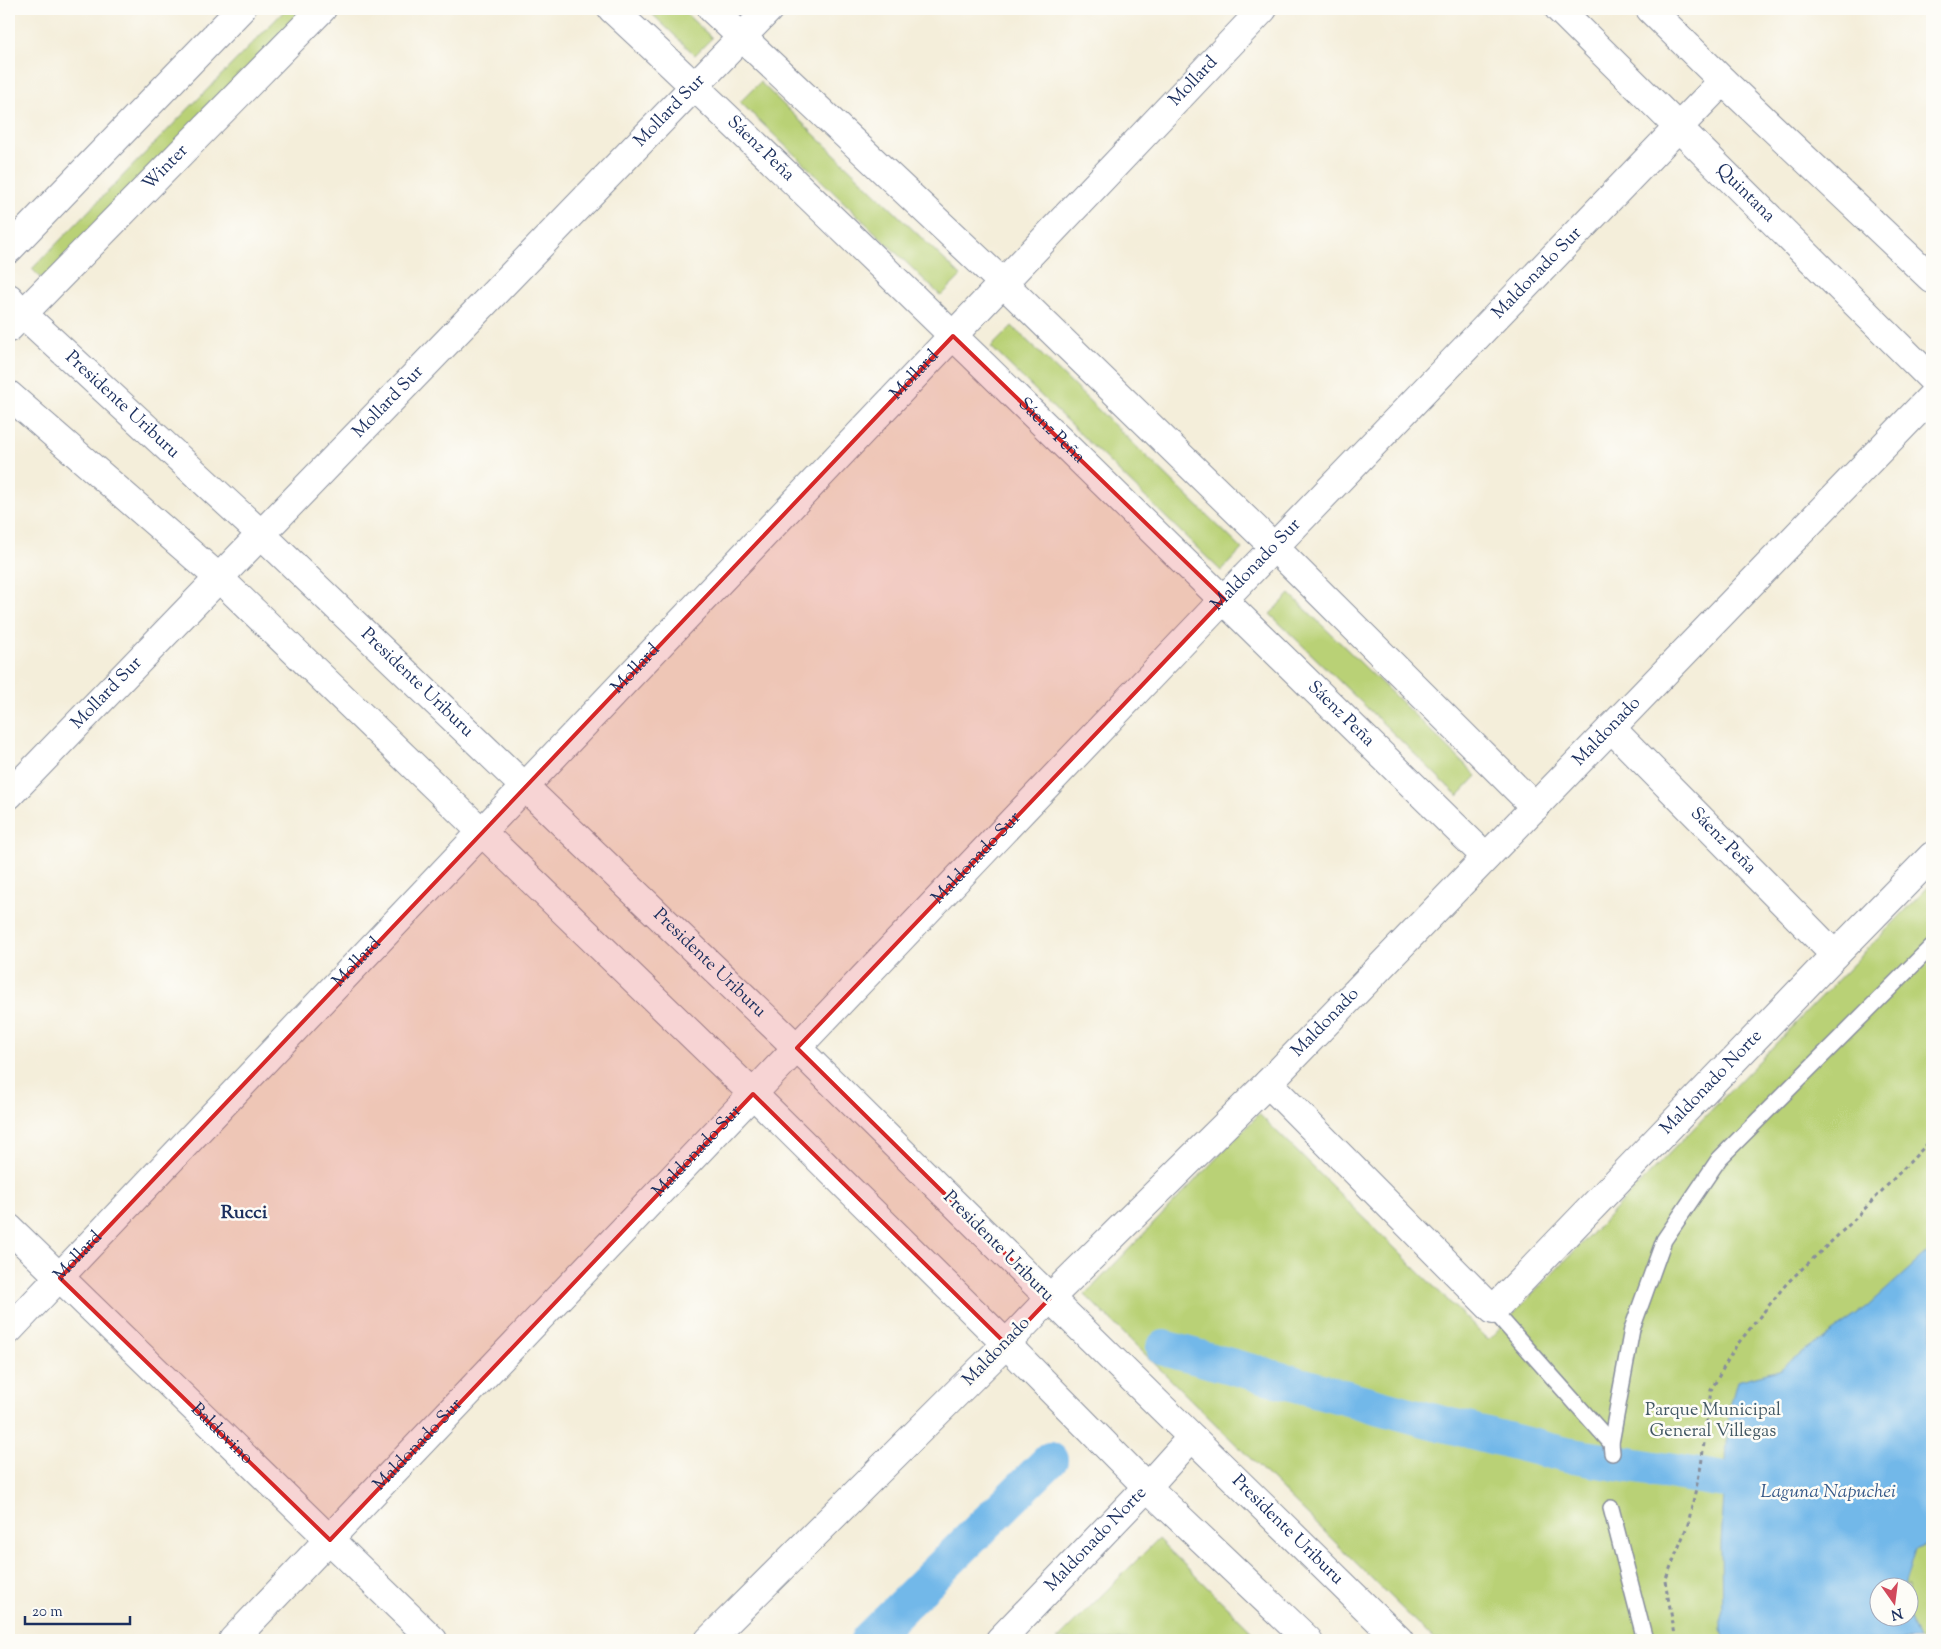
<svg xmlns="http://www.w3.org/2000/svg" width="1941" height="1649" viewBox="0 0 1941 1649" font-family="'Sorts Mill Goudy',serif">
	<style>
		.green { fill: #b9d176; stroke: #6a806a; fill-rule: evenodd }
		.water { fill: #72b8e9; stroke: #4674a4 }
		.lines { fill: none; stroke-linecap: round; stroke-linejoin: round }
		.canal { stroke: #72b8e9; stroke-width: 36 }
		.service-casing { stroke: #888e9c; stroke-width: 18 }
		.minor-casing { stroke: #888e9c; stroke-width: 30 }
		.tertiary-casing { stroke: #888e9c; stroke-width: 30 }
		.path { stroke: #888e9c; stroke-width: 3; stroke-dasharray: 4 4; stroke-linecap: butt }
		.service { stroke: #fff; stroke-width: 15 }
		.minor { stroke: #fff; stroke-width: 28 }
		.tertiary { stroke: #fff; stroke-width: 28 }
		.marked { fill: #d62828; fill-opacity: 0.2; stroke: #d62828; stroke-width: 4; stroke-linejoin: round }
		.labels { text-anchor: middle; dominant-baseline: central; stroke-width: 5; stroke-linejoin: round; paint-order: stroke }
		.street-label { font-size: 18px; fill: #1b2f5e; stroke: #fdfcf7 }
		.park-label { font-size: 18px; fill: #425864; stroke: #fdfcf7 }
		.neighbourhood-label { font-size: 19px; font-weight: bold; fill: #1b2f5e; stroke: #fdfcf7 }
		.water-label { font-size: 19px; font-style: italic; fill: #355888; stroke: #fdfcf7 }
	</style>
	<rect width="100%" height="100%" fill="#fdfcf7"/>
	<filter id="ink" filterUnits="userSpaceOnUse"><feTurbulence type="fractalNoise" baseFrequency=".02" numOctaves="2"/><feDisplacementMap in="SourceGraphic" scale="10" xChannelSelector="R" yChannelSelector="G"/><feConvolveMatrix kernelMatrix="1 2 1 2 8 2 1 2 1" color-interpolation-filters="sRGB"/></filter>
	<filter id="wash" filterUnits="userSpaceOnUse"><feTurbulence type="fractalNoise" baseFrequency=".0096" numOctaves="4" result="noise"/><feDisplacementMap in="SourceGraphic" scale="20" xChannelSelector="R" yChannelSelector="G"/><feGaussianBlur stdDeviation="1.12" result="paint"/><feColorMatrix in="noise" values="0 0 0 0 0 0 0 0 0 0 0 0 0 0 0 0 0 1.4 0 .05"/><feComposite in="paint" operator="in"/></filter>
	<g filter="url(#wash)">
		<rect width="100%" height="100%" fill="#f4eeda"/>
		<g class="green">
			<path d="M286,9H322L50,287L32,269Z"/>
			<path d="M647,9H681L712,38L695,55Z"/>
			<path d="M760,82L961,276L941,296L740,102Z"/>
			<path d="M1012,326L1242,549L1221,571L991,347Z"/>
			<path d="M1290,594L1477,776L1458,796L1270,614Z"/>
			<path d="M1932,883V1640H1434L1085,1295L1259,1114L1488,1340ZM1878,1586H1908V1616H1878Z"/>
			<path d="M1158,1539L1261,1640H1057Z"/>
		</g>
		<path class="water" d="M1932,1248V1543L1915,1550L1904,1586H1878V1616L1909,1615L1918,1640H1725L1722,1629L1721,1544L1729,1410L1737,1381L1779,1370L1866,1308Z"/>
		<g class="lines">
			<g class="canal">
				<path d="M1164,1348L1428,1420L1566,1455L1725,1480"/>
				<path d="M868,1640L1050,1460"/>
			</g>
		</g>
	</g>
	<g filter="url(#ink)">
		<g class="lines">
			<defs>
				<g id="service">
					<path d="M1493,1310L1611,1443"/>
					<path d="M1612,1453L1611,1443L1632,1329L1664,1240L1719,1159L1932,946"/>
					<path d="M1611,1508L1645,1640"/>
				</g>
				<g id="minor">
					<path id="s1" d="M612,9C735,123 854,240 974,356C1145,523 1316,690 1486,857"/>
					<path d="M712,9L1003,283L1274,547L1535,807"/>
					<path id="s2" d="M1559,9L1932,379"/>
					<path d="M1650,9L1723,81L1932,279"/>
					<path d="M9,249L241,9"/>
					<path id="s3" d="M9,298L23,314L261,534L797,1048L1050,1298"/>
					<path id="s4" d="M9,328L322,9"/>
					<path d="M9,395L219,578L753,1094L1006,1344L709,1640"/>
					<path id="s5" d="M1611,728L1835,955"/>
					<path id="s6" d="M9,795L769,9"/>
					<path id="s7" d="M1268,1083L1493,1310L1835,955L1932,856"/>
					<path id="s8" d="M9,1228L433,1640"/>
					<path id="s9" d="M9,1330L1263,9"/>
					<path id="s10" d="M233,1640L1224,599L1723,81"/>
					<path id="s11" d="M1000,1640L1147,1487L1191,1438"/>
				</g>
				<g id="tertiary">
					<path id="s12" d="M1050,1298L1399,1640"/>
					<path id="s13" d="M1308,1640L1147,1487L1006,1344L1050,1298L1268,1083L1932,396"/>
				</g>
			</defs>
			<use href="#service" class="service-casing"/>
			<use href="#minor" class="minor-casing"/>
			<use href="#tertiary" class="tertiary-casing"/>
			<path class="path" d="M1676,1640L1665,1581L1688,1524L1701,1466L1711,1390L1736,1346L1787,1283L1850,1224L1932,1139"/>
			<use href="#service" class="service"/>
			<use href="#minor" class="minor"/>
			<use href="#tertiary" class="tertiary"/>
		</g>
	</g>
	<path class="marked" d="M953,336L1224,599L797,1048L1050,1298L1006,1344L753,1094L330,1540L60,1278Z"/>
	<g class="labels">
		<g class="street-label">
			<text stroke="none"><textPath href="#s9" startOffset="1721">Mollard</textPath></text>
			<text stroke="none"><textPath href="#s6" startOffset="951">Mollard Sur</textPath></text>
			<text stroke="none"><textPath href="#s1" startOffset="204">Sáenz Peña</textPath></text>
			<text stroke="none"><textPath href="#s4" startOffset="224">Winter</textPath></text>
			<text stroke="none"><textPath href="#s2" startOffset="262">Quintana</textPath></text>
			<text stroke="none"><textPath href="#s10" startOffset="1889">Maldonado Sur</textPath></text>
			<text stroke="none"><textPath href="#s9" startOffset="1316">Mollard</textPath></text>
			<text stroke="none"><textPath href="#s6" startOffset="546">Mollard Sur</textPath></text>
			<text stroke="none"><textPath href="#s3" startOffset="156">Presidente Uriburu</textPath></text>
			<text stroke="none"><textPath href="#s1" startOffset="609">Sáenz Peña</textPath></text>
			<text stroke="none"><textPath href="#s10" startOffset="1484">Maldonado Sur</textPath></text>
			<text stroke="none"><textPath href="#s9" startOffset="911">Mollard</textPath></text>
			<text stroke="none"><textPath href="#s3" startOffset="561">Presidente Uriburu</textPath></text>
			<text stroke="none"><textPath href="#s6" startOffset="141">Mollard Sur</textPath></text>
			<text stroke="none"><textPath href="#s1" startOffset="1014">Sáenz Peña</textPath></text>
			<text stroke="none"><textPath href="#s13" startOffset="1281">Maldonado</textPath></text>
			<text stroke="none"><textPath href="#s5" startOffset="159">Sáenz Peña</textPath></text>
			<text stroke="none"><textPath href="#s10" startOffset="1079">Maldonado Sur</textPath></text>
			<text stroke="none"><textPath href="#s9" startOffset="506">Mollard</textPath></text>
			<text stroke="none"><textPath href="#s3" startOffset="966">Presidente Uriburu</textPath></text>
			<text stroke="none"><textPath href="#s13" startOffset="876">Maldonado</textPath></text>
			<text stroke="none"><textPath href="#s7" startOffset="635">Maldonado Norte</textPath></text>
			<text stroke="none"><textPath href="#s10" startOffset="674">Maldonado Sur</textPath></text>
			<text transform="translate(998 1247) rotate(45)">Presidente Uriburu</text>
			<text stroke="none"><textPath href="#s9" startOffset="101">Mollard</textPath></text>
			<text transform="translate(997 1352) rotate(-46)">Maldonado</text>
			<text stroke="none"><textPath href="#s8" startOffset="296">Baldovino</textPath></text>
			<text stroke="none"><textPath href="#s10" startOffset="269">Maldonado Sur</textPath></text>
			<text stroke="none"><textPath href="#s12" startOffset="332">Presidente Uriburu</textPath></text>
			<text stroke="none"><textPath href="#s11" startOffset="139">Maldonado Norte</textPath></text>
		</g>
		<g class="park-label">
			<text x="1713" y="1411">Parque Municipal<tspan x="1713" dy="21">General Villegas</tspan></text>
		</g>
		<g class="neighbourhood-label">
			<text x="244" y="1213">Rucci</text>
		</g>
		<g class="water-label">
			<text x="1828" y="1492">Laguna Napuchei</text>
		</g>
	</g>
	<rect width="1941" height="1649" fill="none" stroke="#fdfcf7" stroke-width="30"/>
	<g transform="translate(1894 1602) rotate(166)"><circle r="24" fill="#fdfcf7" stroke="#a3aaba"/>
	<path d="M0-4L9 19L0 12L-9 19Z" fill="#d1495b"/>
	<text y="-8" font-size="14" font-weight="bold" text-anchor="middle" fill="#1b2f5e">N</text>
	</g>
	<path d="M25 1616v8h105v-8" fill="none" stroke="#1b2f5e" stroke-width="2.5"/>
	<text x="32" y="1616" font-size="15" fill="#1b2f5e" stroke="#fdfcf7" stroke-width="4" paint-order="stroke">20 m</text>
</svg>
